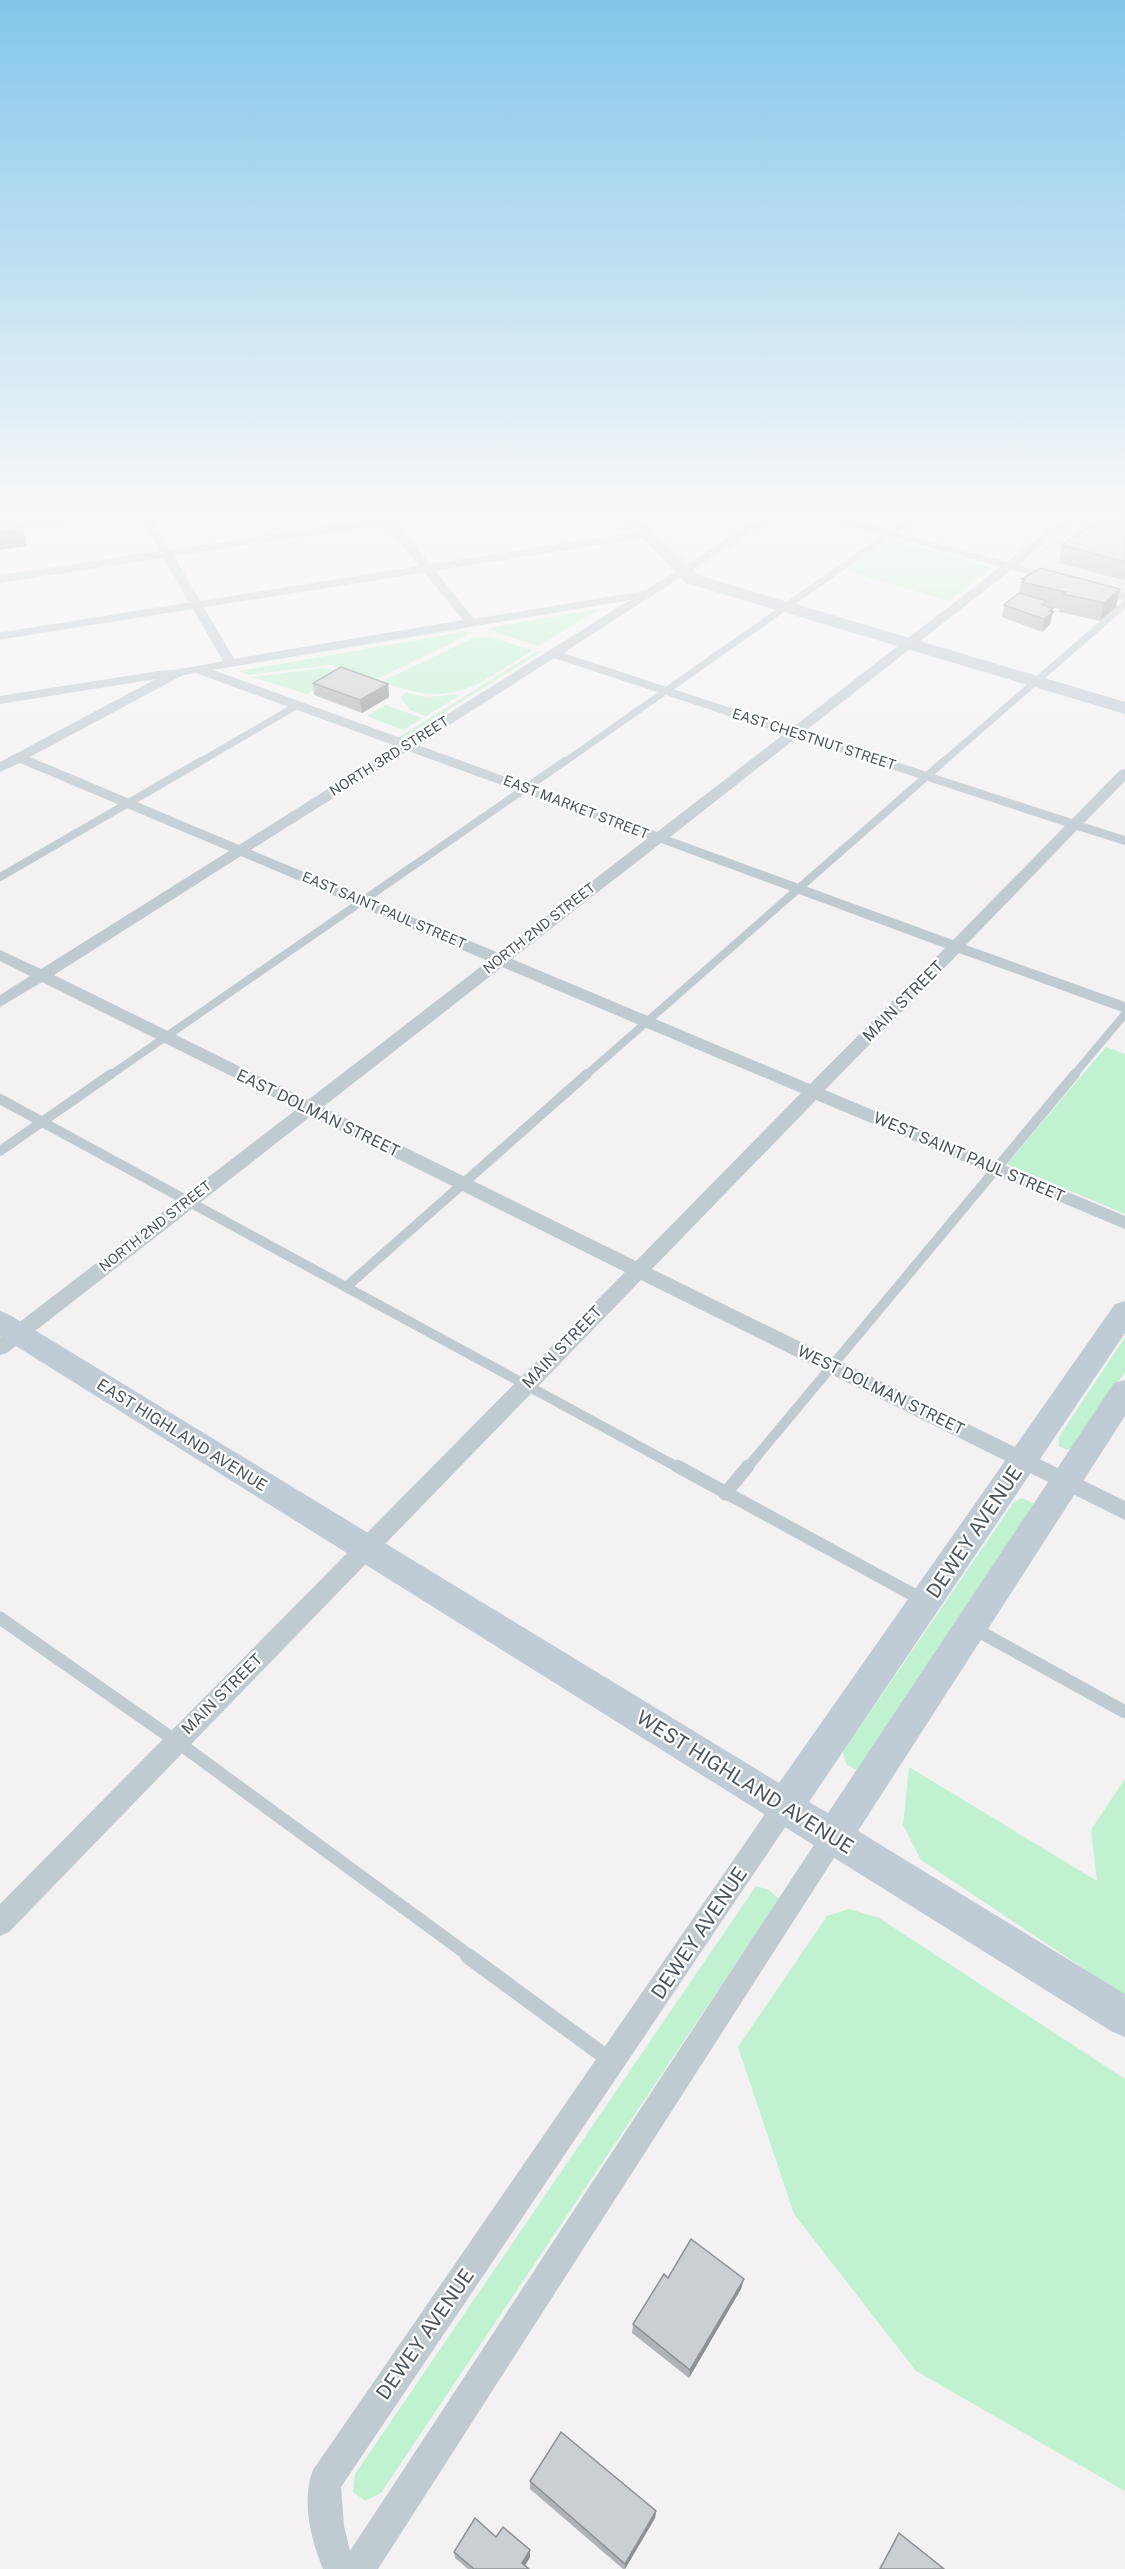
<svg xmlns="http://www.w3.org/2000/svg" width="1125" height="2569" viewBox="0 0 1125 2569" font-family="'Public Sans',sans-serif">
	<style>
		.education { fill: #e5e2e4 }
		.green { fill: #c0f1d0 }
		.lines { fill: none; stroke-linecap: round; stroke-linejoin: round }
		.lane-far4 { stroke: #bfcad1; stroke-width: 7 }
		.lane-far3 { stroke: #bfcad1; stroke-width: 8 }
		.lane-far2 { stroke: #bfcad1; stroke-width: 10 }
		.lane-far1 { stroke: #bfcad1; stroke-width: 13 }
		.lane { stroke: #bfcad1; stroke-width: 16 }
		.street { fill: #bfcad1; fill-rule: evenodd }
		.secondary { fill: #bfcbd5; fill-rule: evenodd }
		.wall { fill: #afb2b6 }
		.shaded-wall { fill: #8e9194 }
		.building { fill: #cbcfd4; stroke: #8e9194; stroke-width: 1.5 }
		.labels { text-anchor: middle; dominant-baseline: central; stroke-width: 4.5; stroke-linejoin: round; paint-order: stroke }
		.far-street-label { font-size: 14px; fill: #495660; stroke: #fff }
		.street-label { font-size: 16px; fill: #495660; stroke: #fff }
		.near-street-label { font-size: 20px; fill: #495660; stroke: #fff }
	</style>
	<rect width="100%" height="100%" fill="#f4f1f2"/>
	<path class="education" d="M1091,511H1125V594L1022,564Z"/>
	<g class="green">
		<path d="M889,539L984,564L991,569L949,601L844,570Z"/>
		<path d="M599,609L538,646L489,630L493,627Z"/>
		<path d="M463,628L464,629L240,666Z"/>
		<path d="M469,631L466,636L375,680L330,665L248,675L239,671Z"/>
		<path d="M490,637L533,650C471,688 456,708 381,682L473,638Z"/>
		<path d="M537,651L541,652L405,737L396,739Z"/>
		<path d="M324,668L346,672L307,694L252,677Z"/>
		<path d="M406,693L428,697L462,694L426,716L410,710L400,697Z"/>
		<path d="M386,705L422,718L403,730L367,716Z"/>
		<path d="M1106,1047L1125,1054V1214L1007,1164Z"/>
		<path d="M1125,1337V1372L1075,1446L1067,1450L1059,1446V1437Z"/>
		<path d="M1022,1498L1033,1503V1512L866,1766L856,1770L846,1764L843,1752L1014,1502Z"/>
		<path d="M909,1767L1097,1881L1091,1830L1125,1779V1996L921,1860L903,1825Z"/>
		<path d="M756,1886L769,1890L779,1899L381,2493L365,2501L353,2492L355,2474Z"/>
		<path d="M849,1909L879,1918L1125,2079V2491L916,2371L794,2214L738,2047L827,1916Z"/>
	</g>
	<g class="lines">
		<g class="lane-far4">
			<path d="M0,528L123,511"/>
			<path d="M0,636L645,534"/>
			<path d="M198,763L296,706"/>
			<path d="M563,763L922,511"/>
			<path d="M942,763L1125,604"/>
		</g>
		<g class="lane-far3">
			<path d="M0,877L201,761"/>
			<path d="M109,1076L565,761"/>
			<path d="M585,1076L944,761"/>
			<path d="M1073,1076L1125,1014"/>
		</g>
		<g class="lane-far2">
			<path d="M0,1099L679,1468"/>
			<path d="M0,1151L111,1074"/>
			<path d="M346,1287L587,1074"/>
			<path d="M747,1468L1075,1074"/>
		</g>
		<g class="lane-far1">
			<path d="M677,1466L923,1600"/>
			<path d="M725,1494L748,1466"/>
			<path d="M0,1618L176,1741L471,1957"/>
			<path d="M973,1628L1125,1712"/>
		</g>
		<path class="lane" d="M468,1956L610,2060"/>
		<g class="street">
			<path d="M137,511H148L170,550L380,518L377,514L381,511L387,512L391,516L426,511H454L396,522L474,619L644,591L771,511H784L563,653L792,728L1000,567L799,511H818L1007,562L1073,511H1085L1018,565L1063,577V581L1011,570L804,732L1072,819L1120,770L1125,769V781L1084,823L1125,836V845L1077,830L966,945L1125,1002V1013L959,953L825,1090L1125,1216V1229L816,1100L652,1269L1125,1501V1520L641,1280L9,1932L0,1936V1904L625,1272L311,1116L7,1353L0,1355V1337L297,1109L42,982L0,1007V995L30,976L0,961V950L41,969L229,851L20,763L0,772V762L156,679L0,704V696L165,670C171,672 212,663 223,661L163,558L0,583V575L160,551ZM385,524L463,620L234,659L174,556ZM630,600L406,740L213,670ZM554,658L784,734L657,832L418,745ZM196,673L396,746L239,845L30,757L183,675ZM796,738L1065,826L953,940L670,837ZM408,751L648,838L499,953L251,850ZM661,843L945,948L810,1084L512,959ZM241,856L488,961L308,1100L54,975ZM502,967L801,1093L636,1261L323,1107Z"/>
			<path d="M1093,584L1125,593V601L1089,591V585Z"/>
			<path d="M785,1794L794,1798L798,1806L794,1814L341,2487L344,2526L350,2551L825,1828L834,1824L843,1828L847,1836L843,1844L378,2569H323C311,2540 301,2501 313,2470L776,1798Z"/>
		</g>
		<g class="secondary">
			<path d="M616,511H633L698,575L1125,702V714L686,583Z"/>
			<path d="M1125,1301V1333L809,1802L828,1813L1114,1383L1125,1380V1416L858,1831L1125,1994V2037L1111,2031L0,1336V1311L10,1315L779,1783L1115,1304Z"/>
		</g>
	</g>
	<g class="wall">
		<path d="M1125,511V579L1123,580L1059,563L1062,545L1076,537L1093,524L1096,512Z"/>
		<path d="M1022,579L1116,607L1100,621L1059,612L1060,609L1048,607L1053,608L1050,624L1042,632L1002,617L1004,605L1019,593Z"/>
		<path d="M313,683L388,684L389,697L362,713L314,695Z"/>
		<path d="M668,2278L741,2289L689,2378L632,2333L633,2324Z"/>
		<path d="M530,2481L656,2511L655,2518L625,2569H623L530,2489Z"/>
		<path d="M899,2533L944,2569H879Z"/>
		<path d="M496,2537L530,2557L525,2566L529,2569H468L455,2558L454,2552Z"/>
	</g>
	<g class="shaded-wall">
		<path d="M23,529L27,546L0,550V532Z"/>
		<path d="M1120,589L1116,607L1100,621L1104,603Z"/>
		<path d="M1053,608L1052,613L1053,612L1050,624L1042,632L1044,619L1049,611Z"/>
		<path d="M388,684L389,697L362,713L360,700Z"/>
		<path d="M744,2279L741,2289L689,2378L690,2370Z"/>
		<path d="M656,2511L655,2518L625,2569V2564Z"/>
		<path d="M530,2550V2557L523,2569L522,2563Z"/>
	</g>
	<g class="building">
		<path d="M1097,511H1125V562L1062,545L1073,537L1081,538L1076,536L1098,519L1094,518L1101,513L1096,512Z"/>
		<path d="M16,512L23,529L0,532V515Z"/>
		<path d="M1040,568L1120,589L1104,603L1063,594L1066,592L1022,582L1025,580L1022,579Z"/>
		<path d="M1019,593L1047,601L1042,605L1053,608L1049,611L1053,612L1044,619L1004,605Z"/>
		<path d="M341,667L388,684L360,700L313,683Z"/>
		<path d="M691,2239L744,2279L690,2370L633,2324L664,2274L668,2278Z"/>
		<path d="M561,2432L656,2511L625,2564L530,2481Z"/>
		<path d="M475,2518L496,2537L503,2527L530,2550L522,2563L529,2569H474L454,2552Z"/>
		<path d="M899,2533L944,2569H880Z"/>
	</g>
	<linearGradient id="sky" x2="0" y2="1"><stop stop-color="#83c6eb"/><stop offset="0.59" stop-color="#faf9f9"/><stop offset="1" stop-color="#faf9f9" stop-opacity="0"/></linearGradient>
	<rect width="1125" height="871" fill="url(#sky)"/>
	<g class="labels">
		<g class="far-street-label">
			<text transform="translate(814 739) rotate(18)">EAST CHESTNUT STREET</text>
			<text transform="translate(389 756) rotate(-32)">NORTH 3RD STREET</text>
			<text transform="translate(576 807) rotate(21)">EAST MARKET STREET</text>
			<text transform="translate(384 910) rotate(23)">EAST SAINT PAUL STREET</text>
			<text transform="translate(539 928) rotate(-38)">NORTH 2ND STREET</text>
			<text transform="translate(155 1226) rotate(-38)">NORTH 2ND STREET</text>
		</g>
		<g class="street-label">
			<text transform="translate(903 1001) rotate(-45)">MAIN STREET</text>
			<text transform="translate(318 1113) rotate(26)">EAST DOLMAN STREET</text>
			<text transform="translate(969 1157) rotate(23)">WEST SAINT PAUL STREET</text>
			<text transform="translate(562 1347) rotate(-46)">MAIN STREET</text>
			<text transform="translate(881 1390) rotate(26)">WEST DOLMAN STREET</text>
			<text transform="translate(182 1435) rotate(32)">EAST HIGHLAND AVENUE</text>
			<text transform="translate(222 1694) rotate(-45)">MAIN STREET</text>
		</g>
		<g class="near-street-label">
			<text transform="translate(974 1532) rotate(-56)">DEWEY AVENUE</text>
			<text transform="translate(745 1782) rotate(32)">WEST HIGHLAND AVENUE</text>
			<text transform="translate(699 1933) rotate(-56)">DEWEY AVENUE</text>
			<text transform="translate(425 2334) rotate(-55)">DEWEY AVENUE</text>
		</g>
	</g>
</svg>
